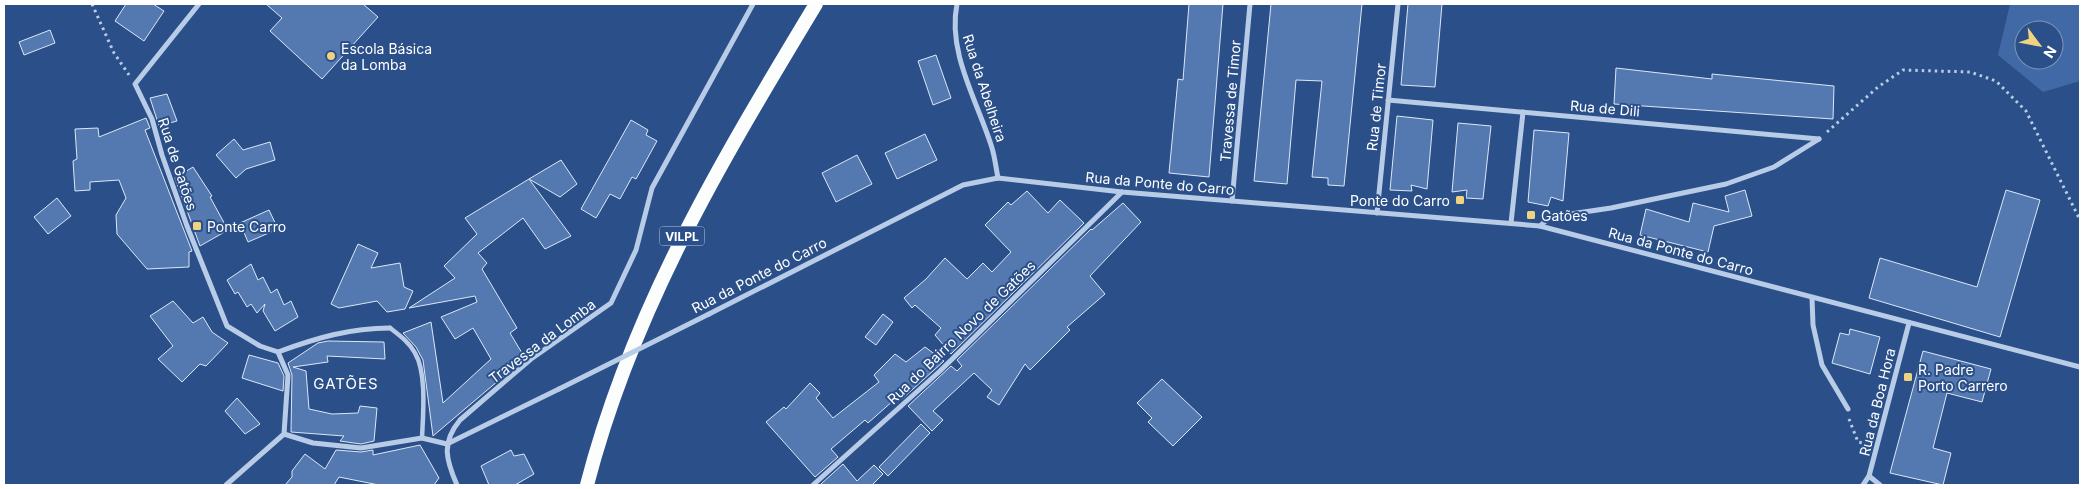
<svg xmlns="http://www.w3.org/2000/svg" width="2084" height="489" viewBox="0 0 2084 489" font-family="Inter,sans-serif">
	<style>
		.green { fill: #4069a5; fill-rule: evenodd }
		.building { fill: #5379b0; stroke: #dce7f7 }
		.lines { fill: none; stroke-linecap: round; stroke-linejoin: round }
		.path { stroke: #b8cce8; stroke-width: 3; stroke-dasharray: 2.5 4; stroke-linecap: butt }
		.pedestrian { stroke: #b8cce8; stroke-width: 4.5 }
		.minor { stroke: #b8cce8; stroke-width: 5 }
		.trunk { stroke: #fcfefe; stroke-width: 14 }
		.minor-bridge { stroke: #b8cce8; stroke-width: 5 }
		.poi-dot { fill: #eed380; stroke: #2b5089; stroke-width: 2 }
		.labels { text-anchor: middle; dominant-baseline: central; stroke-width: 4; stroke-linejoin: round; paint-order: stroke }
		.shield { fill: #2b5089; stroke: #bfcadc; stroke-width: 1 }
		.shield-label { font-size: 12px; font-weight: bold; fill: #fff }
		.poi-label { font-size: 14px; fill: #fff; stroke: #2b5089; text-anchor: start }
		.street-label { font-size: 14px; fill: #fff; stroke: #2b5089 }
		.neighbourhood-label { font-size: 15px; letter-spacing: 1px; fill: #fff; stroke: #2b5089 }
	</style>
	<rect width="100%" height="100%" fill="#2b5089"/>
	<path class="green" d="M2010,4H2080V81L2043,92L1998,55ZM2024,30H2054V60H2024Z"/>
	<g class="building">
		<path d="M126,4H153L164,11L144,41L115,21Z"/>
		<path d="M266,4H363L378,17L322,79L270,31L282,18Z"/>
		<path d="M1189,4H1223L1209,177L1169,173L1178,79L1183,80Z"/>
		<path d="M1271,4H1362L1344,186L1328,185V178L1312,177L1322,81L1296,80L1287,184L1254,181Z"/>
		<path d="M1408,4H1442L1435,87L1401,85Z"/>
		<path d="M50,30L55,43L24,55L19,42Z"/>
		<path d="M936,55L951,98L933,105L918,61Z"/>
		<path d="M1616,68L1712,79V74L1834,86L1833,119L1614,104Z"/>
		<path d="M167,94L177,121L159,126L150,98Z"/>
		<path d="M1397,116L1433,120L1427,189L1411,185L1412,191L1390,190Z"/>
		<path d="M146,118L150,128L145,130L192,251L189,252V267L147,269L117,234L116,215L126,198L119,180L90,182V190L75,191L73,161L77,159L75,129L98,128L99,137Z"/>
		<path d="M631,120L648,130L646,135L657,141L636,179L632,177L620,199L610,194L596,218L581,209Z"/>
		<path d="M1458,123L1491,126L1483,199L1466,198L1467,190L1452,192Z"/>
		<path d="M1534,130L1569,133L1563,201L1551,197L1548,206L1528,202Z"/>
		<path d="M925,134L937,160L897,179L885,153Z"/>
		<path d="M234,139L243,150L270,142L275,160L246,169L236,178L216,155Z"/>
		<path d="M857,155L872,184L836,202L822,173Z"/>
		<path d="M561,160L577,184L560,197L529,179Z"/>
		<path d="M193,167L212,196L210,197L228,230L200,246L175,178Z"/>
		<path d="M529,179L571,236L545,249L523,218L478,253L487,263L482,269L517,328L510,333L525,358L433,436L423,360L416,347L403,333L431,322L443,403L491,359L473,328L455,339L441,317L477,302L475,296L409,308L455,278L444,266L477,234L465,218Z"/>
		<path d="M1745,190L1752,216L1714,226L1708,252L1640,235L1646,209L1689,222L1693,203L1729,212L1725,196Z"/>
		<path d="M2006,190L2040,200L2000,337L1869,298L1880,258L1977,287Z"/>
		<path d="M1027,191L1048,213L1060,200L1084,223L951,354L935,335L941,328L915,305L912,308L904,298L926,279L945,258L967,279L983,263L992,272L1011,252L985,225L1008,202L1011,205Z"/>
		<path d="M57,198L71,216L48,234L34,217Z"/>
		<path d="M1123,203L1141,222L1090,276L1105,294L1067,327L1070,330L1030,370L1025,364L999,405L987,397L992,390L974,373L933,411L943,420L932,431L908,406L951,366L957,371L962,366L957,360L1091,229L1092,230Z"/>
		<path d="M269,210L278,229L248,242L240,223Z"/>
		<path d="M358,244L378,253L371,268L400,263L404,287L413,291L405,309L387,312L377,301L339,308L331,304Z"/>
		<path d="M251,264L258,280L263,277L271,293L277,289L284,305L291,301L298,317L275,331L263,311L265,304L257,313L251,304L247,307L238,292L235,294L227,280Z"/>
		<path d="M173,301L193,323L203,317L212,332L228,343L206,366L200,364L182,382L158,359L173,346L150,316Z"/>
		<path d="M883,314L893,322L876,345L865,337Z"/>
		<path d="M1850,329L1880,337L1870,374L1832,363L1840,333L1849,335Z"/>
		<path d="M328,341L384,342L385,359L327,356L328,362L293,367L306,371L309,409L332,414L358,413L360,406L377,408L374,441L361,444L340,441L344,436L291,432L292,375L288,363L318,343Z"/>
		<path d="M925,347L944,361L902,399L899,397L894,400L868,423L865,420L831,449L838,457L815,477L766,422L784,407L786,409L810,383L820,393L816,398L833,418L879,382L874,375L895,354L906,362Z"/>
		<path d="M1923,351L1991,369L1982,402L1947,393L1933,448L1951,453L1943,485L1890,473Z"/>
		<path d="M249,355L278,363L284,376L283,391L242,378Z"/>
		<path d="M1162,379L1202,417L1173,446L1148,422L1152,418L1137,403Z"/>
		<path d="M237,398L260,424L245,434L225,411Z"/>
		<path d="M921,424L930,433L888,476L879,467Z"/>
		<path d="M420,445L439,478L434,485H379L339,477L334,485H285L292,477V471L305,454L325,469L336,450L361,452L373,450V455Z"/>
		<path d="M511,450L514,456L524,454L534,474L515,485H489L481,466Z"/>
		<path d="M843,464L857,481L874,465L883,474L872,485H822L821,484Z"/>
	</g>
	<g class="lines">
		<g class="path">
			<path d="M92,4L114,53L129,75"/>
			<path d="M1827,132L1878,87L1903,70L1970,72L1996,81L2026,111L2080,220"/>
			<path d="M1849,419L1858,442L1867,444"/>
		</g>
		<path class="pedestrian" d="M390,328C399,335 409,342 415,353C427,373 423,415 422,438"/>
		<g class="minor">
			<path d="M199,4L135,84L152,119L162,155L187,226L227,326L260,346L278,352L288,375L284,434L226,485"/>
			<path d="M957,4C947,53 978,102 992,148C995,158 996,168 998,178"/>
			<path d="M1388,100L1819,139"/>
			<path d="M1232,201L1250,4"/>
			<path d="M1377,213L1398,4"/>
			<path d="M1511,223L1523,112"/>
			<path d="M1540,226L1550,217L1611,208L1726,184L1774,167L1819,139"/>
			<path d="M1812,298L1813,325L1822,365L1848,409"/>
			<path d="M709,314L963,185L998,178L1122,192L1540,226L2080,367"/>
			<path d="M278,352C316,338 350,328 390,328"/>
			<path d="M284,434L313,443L361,448L422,438L447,444L559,389"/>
			<path d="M1869,476L1880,485"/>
			<path d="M457,485C446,460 441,443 460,420L531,359L611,303L636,250L652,188L753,4"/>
			<path d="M813,485L940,371L1122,192"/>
			<path d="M1863,485L1869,476L1909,323"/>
		</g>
		<path class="trunk" d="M587,485C633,307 722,160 816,4"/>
		<path class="minor-bridge" d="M559,389L709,314"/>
	</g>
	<g class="poi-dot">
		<circle cx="331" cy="56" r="5"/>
		<rect x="1455" y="195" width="10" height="10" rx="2.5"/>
		<rect x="1526" y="210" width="10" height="10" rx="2.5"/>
		<rect x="192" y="221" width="10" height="10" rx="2.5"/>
		<rect x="1903" y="372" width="10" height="10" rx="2.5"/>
	</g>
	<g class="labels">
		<rect class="shield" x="659.5" y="226.5" width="45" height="19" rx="4"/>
		<g class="shield-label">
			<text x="682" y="236">VILPL</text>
		</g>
		<g class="poi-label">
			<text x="341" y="48">Escola Básica<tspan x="341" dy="16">da Lomba</tspan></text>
			<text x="1450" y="200" text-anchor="end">Ponte do Carro</text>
			<text x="1541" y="215">Gatões</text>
			<text x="207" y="226">Ponte Carro</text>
			<text x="1918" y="369">R. Padre<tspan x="1918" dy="16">Porto Carrero</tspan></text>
		</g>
		<g class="street-label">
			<text transform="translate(985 88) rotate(72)">Rua da Abelheira</text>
			<text transform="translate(1230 101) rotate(-85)">Travessa de Timor</text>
			<text transform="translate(1376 107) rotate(-84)">Rua de Timor</text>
			<text transform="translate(1605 108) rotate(5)">Rua de Dili</text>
			<text transform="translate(178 164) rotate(72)">Rua de Gatões</text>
			<text transform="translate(1160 183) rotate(5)">Rua da Ponte do Carro</text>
			<text transform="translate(1681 251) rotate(15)">Rua da Ponte do Carro</text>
			<text transform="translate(759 275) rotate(-27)">Rua da Ponte do Carro</text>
			<text transform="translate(961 332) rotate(-44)">Rua do Bairro Novo de Gatões</text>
			<text transform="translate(542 341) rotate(-37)">Travessa da Lomba</text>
			<text transform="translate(1877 402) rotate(-76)">Rua da Boa Hora</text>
		</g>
		<g class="neighbourhood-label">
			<text x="346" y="383">GATÕES</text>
		</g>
	</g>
	<rect width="2084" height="489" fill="none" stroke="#ffffff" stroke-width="10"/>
	<g transform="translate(2039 45) rotate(122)"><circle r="24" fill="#2b5089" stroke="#8096b8"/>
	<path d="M0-4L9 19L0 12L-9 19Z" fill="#eed380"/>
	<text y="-8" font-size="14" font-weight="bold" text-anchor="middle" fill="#ffffff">N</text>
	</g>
</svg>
